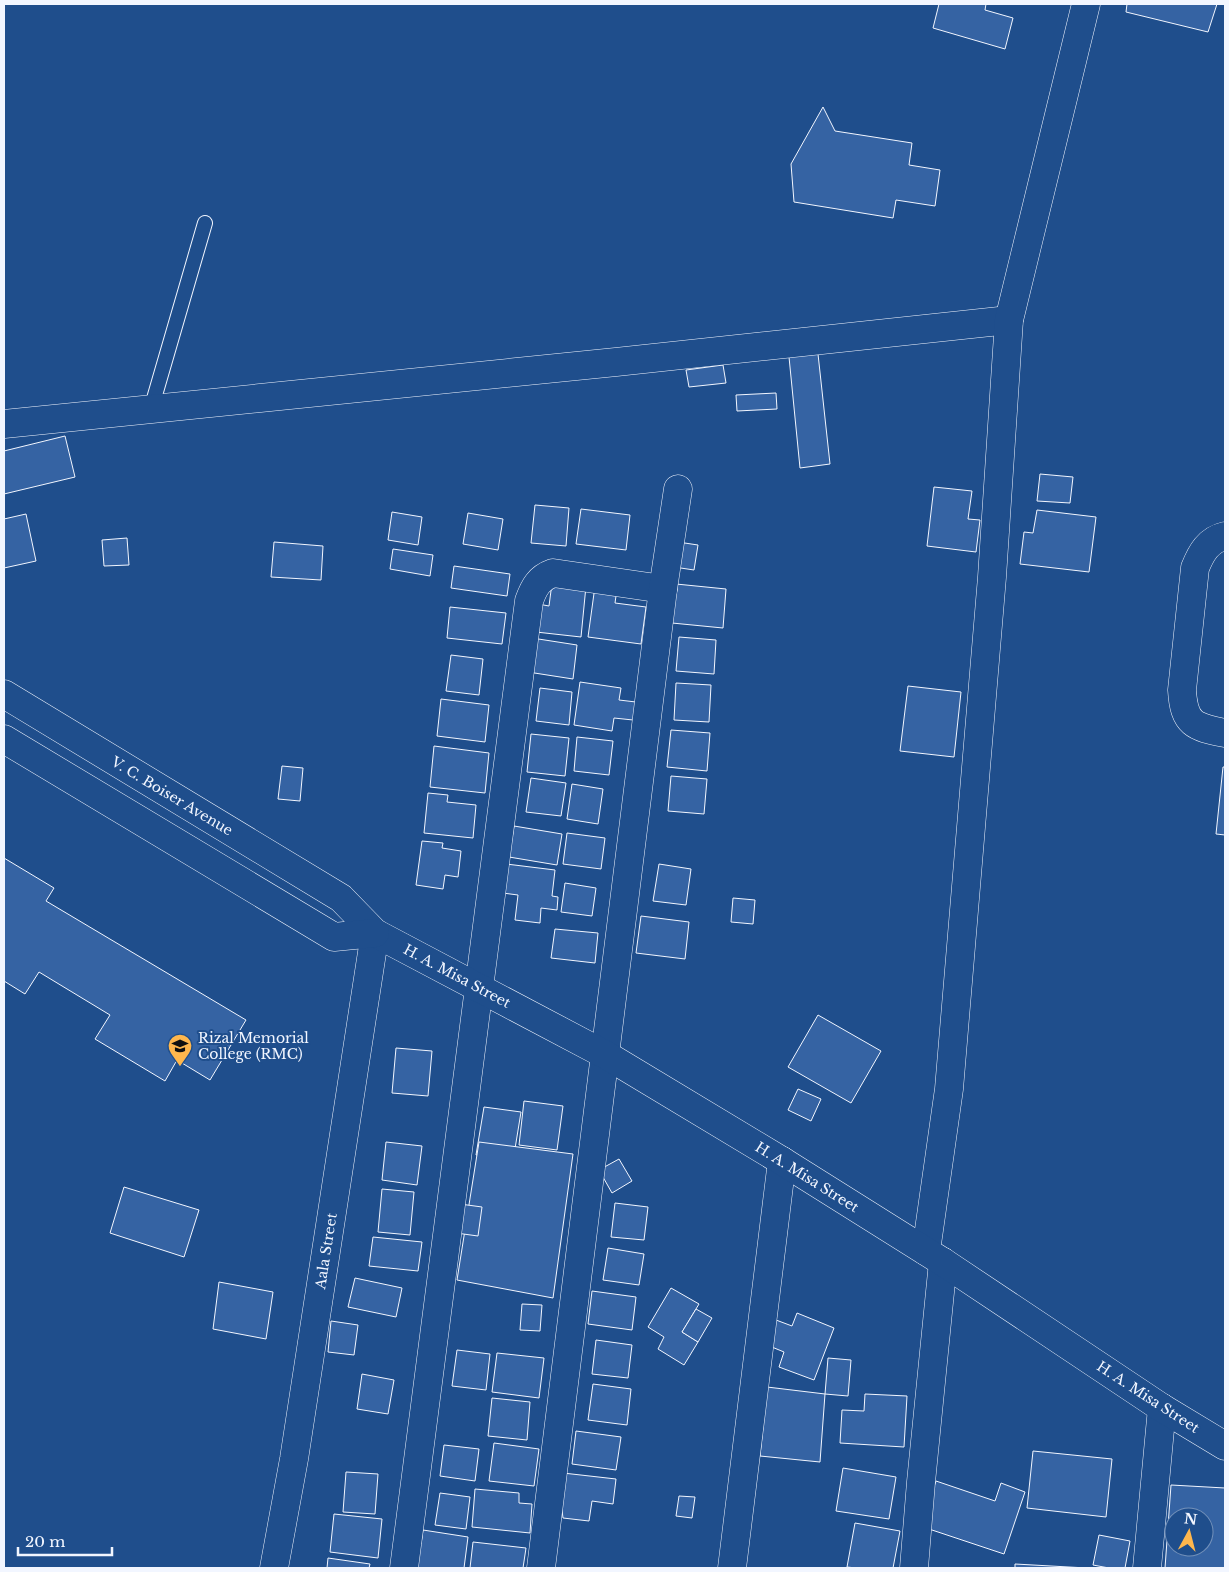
<svg xmlns="http://www.w3.org/2000/svg" width="1229" height="1572" viewBox="0 0 1229 1572" font-family="'Libre Baskerville',serif">
	<style>
		.building { fill: #3563a3; stroke: #f2f6ff; fill-rule: evenodd }
		.lines { fill: none; stroke-linecap: round; stroke-linejoin: round }
		.service-casing { stroke: #f2f6ff; stroke-width: 16 }
		.minor-casing { stroke: #f2f6ff; stroke-width: 29 }
		.tertiary-casing { stroke: #f2f6ff; stroke-width: 29 }
		.service { stroke: #1f4e8c; stroke-width: 14 }
		.minor { stroke: #1f4e8c; stroke-width: 28 }
		.tertiary { stroke: #1f4e8c; stroke-width: 28 }
		.labels { text-anchor: middle; dominant-baseline: central; stroke-width: 4; stroke-linejoin: round; paint-order: stroke }
		.street-label { font-size: 14px; fill: #f2f6ff; stroke: #1f4e8c }
		.poi-label { font-size: 14px; fill: #f2f6ff; stroke: #1f4e8c; text-anchor: start }
	</style>
	<rect width="100%" height="100%" fill="#1f4e8c"/>
	<g class="building">
		<path d="M939,4H986L985,10L1013,18L1005,49L933,28Z"/>
		<path d="M1127,4H1217L1208,32L1126,12Z"/>
		<path d="M823,107L835,131L912,143L909,165L940,170L935,206L896,200L893,218L794,202L791,164Z"/>
		<path d="M818,354L830,464L800,468L789,357Z"/>
		<path d="M723,365L726,383L689,387L686,370Z"/>
		<path d="M776,393L777,409L737,411L736,395Z"/>
		<path d="M65,436L75,477L4,494V451Z"/>
		<path d="M1040,474L1073,477L1070,503L1037,501Z"/>
		<path d="M934,487L972,491L968,519L980,520L976,552L927,546Z"/>
		<path d="M535,505L569,508L566,546L531,543Z"/>
		<path d="M581,509L630,515L626,550L576,544Z"/>
		<path d="M1037,510L1096,517L1089,572L1020,564L1024,532L1033,533Z"/>
		<path d="M392,512L422,517L418,545L388,540Z"/>
		<path d="M468,513L503,519L498,550L463,544Z"/>
		<path d="M26,514L36,561L4,568V519Z"/>
		<path d="M127,538L129,565L104,566L102,540Z"/>
		<path d="M274,542L323,546L321,580L271,577Z"/>
		<path d="M678,542L698,545L694,570L674,567Z"/>
		<path d="M393,549L433,555L430,576L390,569Z"/>
		<path d="M454,566L510,574L507,596L451,588Z"/>
		<path d="M552,583L586,586L581,637L536,632L538,604L549,606Z"/>
		<path d="M676,584L726,589L723,628L672,623Z"/>
		<path d="M595,586L617,589L615,603L646,607L641,644L588,637Z"/>
		<path d="M450,607L506,613L502,644L447,638Z"/>
		<path d="M679,637L716,640L714,674L676,671Z"/>
		<path d="M532,638L577,645L573,679L528,672Z"/>
		<path d="M451,655L483,659L479,695L446,691Z"/>
		<path d="M580,682L621,688L619,700L636,702L633,720L614,718L612,731L574,725Z"/>
		<path d="M676,683L711,685L709,722L674,720Z"/>
		<path d="M908,686L961,692L954,757L900,751Z"/>
		<path d="M540,688L572,692L569,725L536,721Z"/>
		<path d="M441,699L489,705L485,742L437,736Z"/>
		<path d="M671,730L710,733L707,771L667,767Z"/>
		<path d="M531,734L569,738L565,776L527,772Z"/>
		<path d="M577,737L613,741L609,775L574,771Z"/>
		<path d="M434,746L489,753L485,793L430,787Z"/>
		<path d="M282,766L303,768L300,801L278,799Z"/>
		<path d="M1223,767H1225V835L1216,834Z"/>
		<path d="M671,776L707,779L704,814L668,811Z"/>
		<path d="M531,778L566,783L561,816L526,812Z"/>
		<path d="M572,784L603,789L598,824L567,819Z"/>
		<path d="M428,793L448,795L447,802L476,805L473,838L424,833Z"/>
		<path d="M514,826L562,834L557,865L509,857Z"/>
		<path d="M567,833L605,838L601,869L563,864Z"/>
		<path d="M422,841L443,843L442,848L461,851L458,877L445,875L443,889L416,885Z"/>
		<path d="M4,858L54,888L46,901L246,1020L210,1080L177,1060L165,1081L95,1039L110,1015L39,972L25,994L4,981Z"/>
		<path d="M498,863L555,870L552,896L558,897L557,910L541,908L540,923L515,920L518,895L495,892Z"/>
		<path d="M659,864L691,869L686,905L653,901Z"/>
		<path d="M565,883L596,888L592,916L561,912Z"/>
		<path d="M733,898L755,900L753,924L731,922Z"/>
		<path d="M641,916L689,922L685,959L636,953Z"/>
		<path d="M555,929L598,933L595,963L551,958Z"/>
		<path d="M818,1015L881,1051L851,1103L788,1067Z"/>
		<path d="M396,1048L432,1051L428,1096L392,1093Z"/>
		<path d="M798,1089L821,1099L811,1121L788,1110Z"/>
		<path d="M524,1101L563,1106L557,1150L519,1145Z"/>
		<path d="M484,1107L521,1112L513,1161L476,1155Z"/>
		<path d="M386,1142L422,1146L417,1185L382,1180Z"/>
		<path d="M479,1142L573,1154L553,1298L457,1280Z"/>
		<path d="M619,1159L632,1181L612,1193L599,1170Z"/>
		<path d="M124,1187L199,1210L184,1257L110,1233Z"/>
		<path d="M382,1189L414,1192L410,1235L378,1232Z"/>
		<path d="M615,1203L648,1207L644,1240L611,1237Z"/>
		<path d="M460,1204L482,1207L478,1236L456,1233Z"/>
		<path d="M373,1237L422,1242L418,1271L369,1266Z"/>
		<path d="M608,1248L644,1254L639,1285L603,1280Z"/>
		<path d="M355,1278L402,1288L396,1317L348,1307Z"/>
		<path d="M219,1282L273,1292L266,1339L213,1329Z"/>
		<path d="M671,1288L699,1304L682,1332L698,1342L684,1365L658,1349L664,1337L648,1327Z"/>
		<path d="M592,1291L636,1297L632,1330L588,1324Z"/>
		<path d="M522,1304L542,1305L540,1331L520,1330Z"/>
		<path d="M696,1309L712,1318L698,1342L682,1332Z"/>
		<path d="M797,1313L834,1328L814,1380L779,1367L784,1352L767,1345L776,1320L792,1326Z"/>
		<path d="M331,1321L358,1325L354,1355L328,1352Z"/>
		<path d="M596,1340L632,1345L628,1378L592,1374Z"/>
		<path d="M457,1350L490,1354L486,1390L452,1386Z"/>
		<path d="M497,1353L544,1358L539,1398L492,1392Z"/>
		<path d="M828,1358L851,1360L848,1396L825,1394Z"/>
		<path d="M362,1374L394,1380L388,1414L357,1409Z"/>
		<path d="M593,1384L631,1389L627,1425L588,1420Z"/>
		<path d="M767,1387L825,1394L820,1462L760,1456Z"/>
		<path d="M865,1394L907,1396L904,1447L840,1443L842,1410L864,1411Z"/>
		<path d="M492,1398L530,1402L527,1440L488,1436Z"/>
		<path d="M576,1431L621,1437L616,1470L572,1464Z"/>
		<path d="M494,1443L539,1449L534,1486L489,1481Z"/>
		<path d="M444,1445L479,1449L475,1481L440,1476Z"/>
		<path d="M1033,1451L1112,1459L1106,1517L1027,1508Z"/>
		<path d="M843,1468L896,1477L889,1519L836,1511Z"/>
		<path d="M346,1472L378,1474L375,1514L343,1512Z"/>
		<path d="M563,1473L616,1479L613,1504L592,1501L589,1521L563,1518L560,1495Z"/>
		<path d="M936,1481L995,1501L1001,1483L1025,1492L1004,1554L920,1526Z"/>
		<path d="M1171,1485L1225,1488V1568H1165ZM1174,1517H1204V1547H1174Z"/>
		<path d="M475,1489L519,1493V1503L532,1504L530,1533L472,1527Z"/>
		<path d="M440,1493L470,1497L466,1529L435,1525Z"/>
		<path d="M679,1496L695,1497L692,1518L676,1516Z"/>
		<path d="M334,1514L382,1519L378,1558L330,1552Z"/>
		<path d="M855,1523L900,1531L893,1568H856L847,1567Z"/>
		<path d="M423,1530L468,1537L464,1568H417L412,1543L421,1544Z"/>
		<path d="M1099,1535L1130,1541L1125,1568H1109L1093,1565Z"/>
		<path d="M473,1542L526,1548L523,1568H470Z"/>
		<path d="M328,1558L370,1564L369,1568H327Z"/>
		<path d="M1015,1564L1087,1568H1015Z"/>
	</g>
	<g class="lines">
		<defs>
			<path id="service" d="M151,409L205,223"/>
			<g id="minor">
				<path d="M4,424L616,362L1009,320"/>
				<path d="M1225,536C1208,540 1201,553 1195,568L1182,690C1184,724 1194,727 1225,733"/>
				<path d="M926,1251L949,1089L992,577L1009,320L1086,4"/>
				<path d="M274,1568L294,1459L375,933"/>
				<path d="M404,1568L529,601C534,587 539,578 553,573L663,589"/>
				<path d="M541,1568L663,589L678,489"/>
				<path d="M732,1568L782,1161"/>
				<path d="M914,1568L921,1482L943,1262"/>
				<path d="M1147,1568L1162,1408"/>
			</g>
			<g id="tertiary">
				<path d="M4,694L341,898L375,933L606,1055L782,1161L943,1262L1162,1408L1225,1446"/>
				<path d="M4,739L334,937L375,933"/>
			</g>
		</defs>
		<use href="#service" class="service-casing"/>
		<use href="#minor" class="minor-casing"/>
		<use href="#tertiary" class="tertiary-casing"/>
		<use href="#service" class="service"/>
		<use href="#minor" class="minor"/>
		<use href="#tertiary" class="tertiary"/>
	</g>
	<defs>
		<symbol id="university-pin" viewBox="-11 -11 22 30"><path d="M0 17L-7.5 6A9.5 9.5 0 1 1 7.5 6Z" fill="#ffb74d" stroke="#1f4e8c"/><path d="M0-5L7-2L0 1L-7-2ZM-4 1L0 2.5L4 1V4Q0 6-4 4Z" fill="#111"/></symbol>
	</defs>
	<g fill-rule="evenodd">
		<use href="#university-pin" x="166" y="1032" width="28" height="38"/>
	</g>
	<g class="labels">
		<g class="street-label">
			<text transform="translate(172 796) rotate(31)">V. C. Boiser Avenue</text>
			<text transform="translate(457 976) rotate(28)">H. A. Misa Street</text>
			<text transform="translate(807 1177) rotate(32)">H. A. Misa Street</text>
			<text transform="translate(326 1251) rotate(-81)">Aala Street</text>
			<text transform="translate(1148 1397) rotate(33)">H. A. Misa Street</text>
		</g>
		<g class="poi-label">
			<text x="198" y="1038">Rizal Memorial<tspan x="198" dy="16">College (RMC)</tspan></text>
		</g>
	</g>
	<rect width="1229" height="1572" fill="none" stroke="#f2f6ff" stroke-width="10"/>
	<g transform="translate(1189 1532) rotate(7)"><circle r="24" fill="#1f4e8c" stroke="#7391ba"/>
	<path d="M0-4L9 19L0 12L-9 19Z" fill="#ffb74d"/>
	<text y="-8" font-size="14" font-weight="bold" text-anchor="middle" fill="#f2f6ff">N</text>
	</g>
	<path d="M18 1547v8h94v-8" fill="none" stroke="#f2f6ff" stroke-width="2.5"/>
	<text x="25" y="1547" font-size="15" fill="#f2f6ff" stroke="#1f4e8c" stroke-width="4" paint-order="stroke">20 m</text>
</svg>
